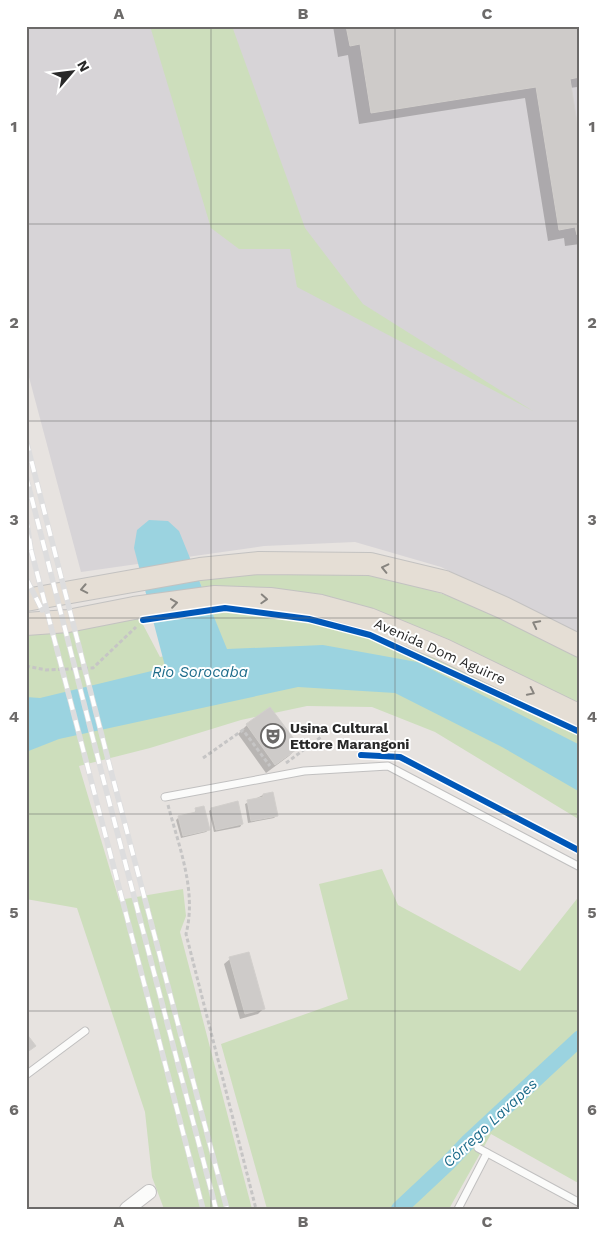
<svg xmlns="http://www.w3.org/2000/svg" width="606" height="1235" viewBox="0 0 606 1235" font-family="'Work Sans',sans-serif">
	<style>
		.industrial { fill: #d7d4d7 }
		.green { fill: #cddebc }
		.water { fill: #9bd3e0 }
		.shadow { fill: #0003 }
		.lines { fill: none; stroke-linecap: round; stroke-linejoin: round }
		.canal { stroke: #9bd3e0; stroke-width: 16 }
		.building { fill: #cecbc9; stroke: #d2cfcc }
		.service-casing { stroke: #c1c0c0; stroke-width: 9 }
		.minor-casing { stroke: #c1c0c0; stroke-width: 16 }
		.trunk-casing { stroke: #c3c2c1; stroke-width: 24 }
		.path { stroke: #c6c5c5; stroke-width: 3; stroke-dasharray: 4 2.5; stroke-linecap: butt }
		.service { stroke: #fbfbfa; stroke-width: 7 }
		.minor { stroke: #fbfbfa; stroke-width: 14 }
		.trunk { stroke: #e5ded5; stroke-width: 22 }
		.rail-casing { stroke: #ddddde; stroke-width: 5.5 }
		.rail { stroke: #fff; stroke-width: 4; stroke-dasharray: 11; stroke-linecap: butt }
		.cycleway-casing { stroke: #fff; stroke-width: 9 }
		.cycleway { stroke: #0057b8; stroke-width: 6 }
		.oneway { stroke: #87847f }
		.grid { fill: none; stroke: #6c6a69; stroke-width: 1; stroke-opacity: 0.55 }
		.labels { text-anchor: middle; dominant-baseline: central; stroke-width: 4; stroke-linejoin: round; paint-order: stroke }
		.street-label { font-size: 14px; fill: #292929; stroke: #fff }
		.poi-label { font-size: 14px; font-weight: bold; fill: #292929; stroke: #fff; text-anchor: start }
		.water-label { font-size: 15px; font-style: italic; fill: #1c6b8a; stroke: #fff }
		.neatline { fill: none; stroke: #6c6a69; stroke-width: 2 }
		.grid-label { font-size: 16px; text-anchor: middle; font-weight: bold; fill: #6c6a69 }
	</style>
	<rect width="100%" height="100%" fill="#e7e3e0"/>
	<path class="industrial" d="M26,26H580V636L441,567L355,542L264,546L81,572L26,366Z"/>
	<g class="green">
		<path d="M150,26H232L305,228L363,304L533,411L297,287L290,249H239L211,228Z"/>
		<path d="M247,571C285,573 324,571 362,575C436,583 513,622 580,655V706L444,638L375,612L203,590L198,578Z"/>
		<path d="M209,605L294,612L361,625L427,654L580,726V820L435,732L372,707L307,706L241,720L150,748L79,766L119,900L183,889L186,916L180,932L252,1209H164L152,1177L145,1112L77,908L26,899V636L139,617L160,657L224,644Z"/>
		<path d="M382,869L398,905L520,971L580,895V1184L491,1134L449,1209H267L221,1044L348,999L319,884Z"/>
	</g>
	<path class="water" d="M149,520L168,521L179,531L227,649L323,645L417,662L580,745V792L502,747L395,693L298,687L59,739L26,752V697L40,698L164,668L165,666L134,548L137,530Z"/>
	<g class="shadow">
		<path d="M333,26H580V102L577,87L570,88L580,149V244L565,246L564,238L548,241L525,98L359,124L348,55L338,57Z"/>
		<path d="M270,708L298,747L289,756L266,773L238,734L247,725Z"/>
		<path d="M263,795L277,815L274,818L248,823L245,804Z"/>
		<path d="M196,809L209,829L206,832L181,838L176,820L179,817L194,814Z"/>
		<path d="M212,809L242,824L240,827L214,832L209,811Z"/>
		<path d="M230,959L263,1009L258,1014L240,1019L224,964Z"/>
	</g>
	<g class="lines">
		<path class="canal" d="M399,1209L448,1163L469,1141L580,1038"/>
	</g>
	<g class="building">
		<path d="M346,26H580V77L570,79L580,141V235H577L575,227L559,230L536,87L371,113L360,44L350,46Z"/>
		<path d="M270,707L300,747L275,765L246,724Z"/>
		<path d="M273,792L278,816L251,821L247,800L263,797V794Z"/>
		<path d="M238,801L243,824L216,830L211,808Z"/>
		<path d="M204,806L210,830L183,836L178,816L196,812L195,808Z"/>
		<path d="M249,952L265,1009L245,1014L229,957Z"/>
		<path d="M26,1033L36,1046L26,1053Z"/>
	</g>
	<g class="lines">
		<defs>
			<g id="service">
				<path d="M165,797L304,771L388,766L580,867"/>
				<path d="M26,1075L85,1031"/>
				<path d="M478,1148L580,1203"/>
				<path d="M458,1209L487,1153"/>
			</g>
			<path id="minor" d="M127,1209L149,1192"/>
			<g id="trunk">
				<path d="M26,600L200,569L259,563L370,564L445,582L504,608L580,646"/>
				<path d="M26,624L68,621L134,608L215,597L270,599L321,606L369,619L444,650L580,716"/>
			</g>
		</defs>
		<use href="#service" class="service-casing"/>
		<use href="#minor" class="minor-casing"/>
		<use href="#trunk" class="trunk-casing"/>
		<g class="path">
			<path d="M26,666L46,670L93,668L136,627"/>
			<path d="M203,758L243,730L270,766"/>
			<path d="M286,763L321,737"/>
			<path d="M168,805C179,847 197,891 186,934L256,1209"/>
		</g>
		<use href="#service" class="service"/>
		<use href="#minor" class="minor"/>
		<use href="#trunk" class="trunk"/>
		<defs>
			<g id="rail">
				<path d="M26,440L112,775L227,1209"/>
				<path d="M26,476L103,778L216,1209"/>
				<path d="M26,517L31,550L26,530"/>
				<path d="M31,550L203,1209"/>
				<path d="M26,578L42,610"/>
			</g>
		</defs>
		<use href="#rail" class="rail-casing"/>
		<use href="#rail" class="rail"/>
		<defs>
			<g id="cycleway">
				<path d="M143,620L225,608L309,619L370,635L580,732"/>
				<path d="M361,755L400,757L580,851"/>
			</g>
		</defs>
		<use href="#cycleway" class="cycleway-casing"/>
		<use href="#cycleway" class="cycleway"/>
	</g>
	<defs><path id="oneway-chevron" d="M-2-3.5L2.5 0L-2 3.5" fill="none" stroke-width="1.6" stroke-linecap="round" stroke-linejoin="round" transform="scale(1.25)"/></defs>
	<g class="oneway">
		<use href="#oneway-chevron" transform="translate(385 568) rotate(-167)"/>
		<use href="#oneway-chevron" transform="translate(84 589) rotate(169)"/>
		<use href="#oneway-chevron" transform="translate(264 599) rotate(3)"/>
		<use href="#oneway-chevron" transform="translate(174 603) rotate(-8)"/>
		<use href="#oneway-chevron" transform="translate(536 624) rotate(-153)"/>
		<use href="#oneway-chevron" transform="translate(531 692) rotate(26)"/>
	</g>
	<path class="grid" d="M211,26V1209M395,26V1209M26,224H580M26,421H580M26,618H580M26,814H580M26,1011H580"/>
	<defs>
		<symbol id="theatre-ring" viewBox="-11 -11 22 22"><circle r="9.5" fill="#fff" stroke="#6c6a69" stroke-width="1.5"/><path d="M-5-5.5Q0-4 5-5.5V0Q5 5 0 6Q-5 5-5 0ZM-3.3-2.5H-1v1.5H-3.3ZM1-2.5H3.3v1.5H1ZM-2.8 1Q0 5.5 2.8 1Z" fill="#6c6a69"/></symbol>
	</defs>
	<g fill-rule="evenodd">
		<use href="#theatre-ring" x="259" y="722" width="28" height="28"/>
	</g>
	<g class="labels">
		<g class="street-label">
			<text transform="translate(440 651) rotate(24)">Avenida Dom Aguirre</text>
		</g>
		<g class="poi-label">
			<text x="290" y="728">Usina Cultural<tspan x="290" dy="16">Ettore Marangoni</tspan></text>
		</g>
		<g class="water-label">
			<text x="200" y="672">Rio Sorocaba</text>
			<text transform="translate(490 1123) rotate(-43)">Córrego Lavapes</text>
		</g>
	</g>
	<rect width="606" height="1235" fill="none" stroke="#ffffff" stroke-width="55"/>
	<g transform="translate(72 72) rotate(62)" stroke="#ffffff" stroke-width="4" paint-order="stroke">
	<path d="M0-4L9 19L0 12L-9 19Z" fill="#292929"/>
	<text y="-8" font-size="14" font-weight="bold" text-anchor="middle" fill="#292929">N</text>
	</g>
	<rect x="28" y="28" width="550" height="1180" class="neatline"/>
	<g class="grid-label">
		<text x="119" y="19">A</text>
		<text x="303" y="19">B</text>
		<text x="487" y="19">C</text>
		<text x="14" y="132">1</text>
		<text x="592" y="132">1</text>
		<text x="14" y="328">2</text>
		<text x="592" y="328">2</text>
		<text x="14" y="525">3</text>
		<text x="592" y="525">3</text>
		<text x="14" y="722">4</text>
		<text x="592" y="722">4</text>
		<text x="14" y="918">5</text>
		<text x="592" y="918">5</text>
		<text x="14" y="1115">6</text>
		<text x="592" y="1115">6</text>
		<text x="119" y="1227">A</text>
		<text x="303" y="1227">B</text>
		<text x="487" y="1227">C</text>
	</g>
</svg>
